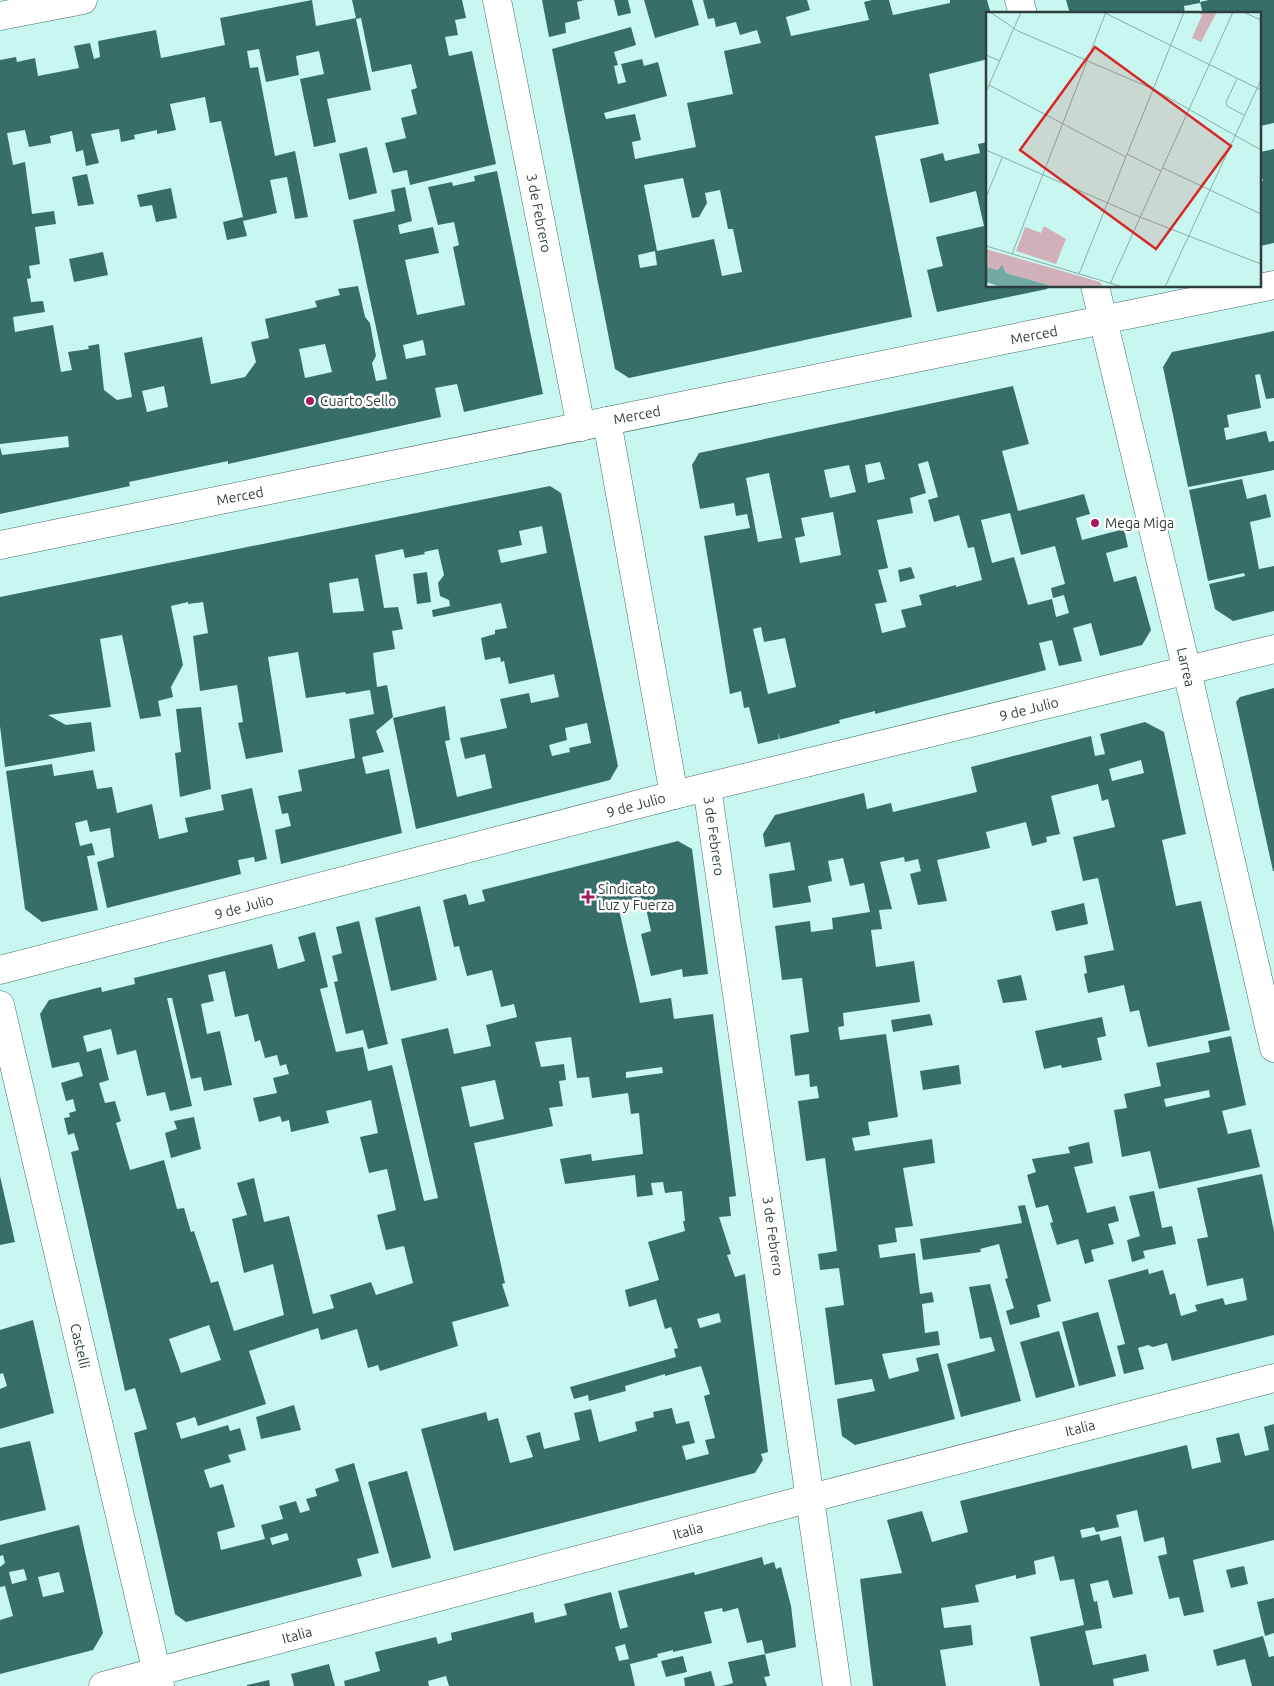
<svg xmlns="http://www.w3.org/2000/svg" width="1274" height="1686" viewBox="0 0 1274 1686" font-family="Ubuntu,sans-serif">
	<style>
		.building { fill: #386e68; fill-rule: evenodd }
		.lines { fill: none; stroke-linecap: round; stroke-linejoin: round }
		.street-casing { stroke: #446f69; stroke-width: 29 }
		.secondary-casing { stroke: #446f69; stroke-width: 29 }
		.street { stroke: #fff; stroke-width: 28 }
		.secondary { stroke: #fff; stroke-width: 28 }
		.poi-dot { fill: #a5195d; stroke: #fff; stroke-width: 2 }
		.labels { text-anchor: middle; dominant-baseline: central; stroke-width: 5; stroke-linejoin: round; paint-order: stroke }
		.street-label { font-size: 14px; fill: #2c3f3c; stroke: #fff }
		.poi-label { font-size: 14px; fill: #2c3f3c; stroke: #fff; text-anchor: start }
		.inset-road { fill: none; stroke: #8aada8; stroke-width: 1 }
		.view { fill: #d62828; fill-opacity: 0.15; stroke: #d62828; stroke-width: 2.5 }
		.inset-edge { fill: none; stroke: #2c3f3c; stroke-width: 2.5 }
	</style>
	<rect width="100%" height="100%" fill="#c8f7f0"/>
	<g class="building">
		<path d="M312,0L316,26L356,18L352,0H462L466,18L455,20L458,35L445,37L449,56L472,51L496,164L410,185L407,170L393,173L385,143L406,138L401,118L417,114L411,90L417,88L411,64L372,72L361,18L356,19L371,90L327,99L336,142L314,147L300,79L324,74L319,51L296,56L299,75L266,82L259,49L247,51L250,68L258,67L275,156L295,151L308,217L295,219L287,177L270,180L277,213L243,221L247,236L227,240L223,222L243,217L221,121L210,123L205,97L170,104L176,130L157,134V130L134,135L135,139L121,142L119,129L91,134L99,163L86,166L83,150L76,152L72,131L50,136L51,143L29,147L25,130L7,133L13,165L25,162L32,214L54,211L56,224L35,227L40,264L29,266L31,278L27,279L31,302L43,301L45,312L13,317L15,332L53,325L61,372L72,370L68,352L89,349L88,346L99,344L104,390L117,400L132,397L124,353L202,337L211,384L245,377L256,362L251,342L269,338L265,319L317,307L315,301L340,295L338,289L358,286L365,317L370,323L376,356L372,363L376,381L387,379L353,220L395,211L391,190L405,187L412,221L398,225L400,234L433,227L439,253L405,260L417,315L465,305L453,247L459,245L454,222L438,225L428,187L452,182L453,186L475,181L474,176L497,171L543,394L464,412L457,384L435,388L441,417L228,464V461L129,482L130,486L0,514V447L2,455L69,447L68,436L0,444V60L16,57L17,62L35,58L38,76L79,68L74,46L90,43L94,59L100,57L98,41L156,30L161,58L225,45L220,18ZM423,340L426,355L406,359L403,345ZM325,344L332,372L305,378L299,349ZM164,386L168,407L147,412L142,391Z"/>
		<path d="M542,0H584L577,2L580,19L565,23L566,33L549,37Z"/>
		<path d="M614,0H628L631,13L618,16Z"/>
		<path d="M644,0H692L699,25L655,38Z"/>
		<path d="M703,0H807L810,10L786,17L791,36L869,20L864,2L872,0H889L893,15L950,3V0H987L991,14H988V59L929,74L939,124L875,136L912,317L629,378L615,369L552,49L631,27L636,45L614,52L618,65L614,66L618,84L626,82L621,64L642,59L644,66L658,62L667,96L604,113L606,119L635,114L641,140L632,142L635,159L696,147L687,103L733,94L724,51L761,43L757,30L740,35L736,22L716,27L714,18L708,19ZM683,178L692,218L699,217L707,203L705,193L720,190L728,229H733L742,272L722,276L714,239L657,251L644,185ZM655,251L657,265L640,268L638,255Z"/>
		<path d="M1066,0H1200V3L1184,6L1185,14H1070Z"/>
		<path d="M1209,0H1274V123L1260,126V14H1203L1200,2Z"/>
		<path d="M988,142V286H1049L1047,289L937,312L927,270L943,266L936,237L984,226L976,191L930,203L920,159L943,153L945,161L980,153L978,144Z"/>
		<path d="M367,147L377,193L349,200L339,154Z"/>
		<path d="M1274,149V243L1260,246V182L1263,181L1260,169V152Z"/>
		<path d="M87,174L94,204L78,206L72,177Z"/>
		<path d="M171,188L177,218L156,222L152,205L140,207L137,195Z"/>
		<path d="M103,252L108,275L74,282L69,259Z"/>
		<path d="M1274,331V398L1266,399L1260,374L1255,375L1261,408L1227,415L1229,427L1224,428L1226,440L1266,431L1269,442L1274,441V470L1188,487L1163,367L1172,352Z"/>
		<path d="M1013,386L1029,444L1002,451L1018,511L1084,494L1090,514L1076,518L1082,540L1124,529L1128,547L1106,553L1114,582L1136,576L1151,630L1142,645L1100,656L1091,623L1073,628L1082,661L1059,666L1052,640L1039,643L1046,670L875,714V711L839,720L840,723L780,739L778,733L779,739L758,744L749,707L744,708L741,691L730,694L704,536L750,528L747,514L736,516L734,503L700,509L692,465L699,453ZM928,461L938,497L928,500L934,522L959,515L968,548L974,547L982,580L956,587V585L919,595L922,605L901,610L906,627L882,633L875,604L887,602L878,570L888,568L877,520L913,513L910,498L926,493L918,464ZM880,462L885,479L868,483L865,465ZM849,465L856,492L830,498L824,470ZM769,473L782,538L758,542L746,478ZM833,512L841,555L800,563L795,538L805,536L801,518ZM1010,513L1021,555L1055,546L1065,584L1051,588L1053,598L1064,595L1069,613L1056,617L1052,599L1028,605L1014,557L992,563L981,520ZM761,627L764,642L785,638L796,687L768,694L753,629Z"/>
		<path d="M1242,479L1247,499L1266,494L1271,517L1250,522L1259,569L1274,566V611L1233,621L1215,609L1209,584L1245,576L1244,573L1208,581L1189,490Z"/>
		<path d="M550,486L561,493L618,766L610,780L416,829L393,718L445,706L450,740L445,741L457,797L492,788L485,754L465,759L460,738L507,728L500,699L529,693L531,703L559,697L554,674L509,684L504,661L501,662L500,657L485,660L481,638L495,634V630L507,628L501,603L433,617L432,610L450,606L449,600L440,596L438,583L444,575L438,549L424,552L425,554L405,558L403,549L375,555L384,608L398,607L403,629L392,631L395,649L373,653L377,687L387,685L393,717L376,731L384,752L362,757L366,774L389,769L402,833L281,864L275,830L291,826L288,813L282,814L278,796L302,791L298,770L355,758L349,719L374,714L370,690L346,694L345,692L306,698L298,652L268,657L283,752L246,759L238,723L243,722L237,685L200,691L193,636L208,633L203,602L188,604V602L171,606L183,665L171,687L173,697L158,701L161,716L140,719L122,635L100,639L111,707L48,715L66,725L91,722L95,751L5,767L0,726V597ZM542,526L547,553L501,563L498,550L522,545L519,531ZM358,578L364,611L333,613L329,583ZM587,723L591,743L569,748L570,752L552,756L549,745L567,740L565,728Z"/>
		<path d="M911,567L915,578L900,582L898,570Z"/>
		<path d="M427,572L431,602L417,604L413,574Z"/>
		<path d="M1274,688V871H1273L1236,702L1240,697Z"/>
		<path d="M201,707L211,789L180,797L175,753L181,752L176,709Z"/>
		<path d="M1145,722L1164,732L1186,834L1162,840L1176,906L1201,901L1230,1030L1148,1047L1139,1010L1130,1012L1124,985L1088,993L1084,974L1087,973L1084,956L1114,950L1098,878L1083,881L1073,837L1115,827L1108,799L1102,801L1098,784L1051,796L1060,834L1046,837L1047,842L1032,846L1026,822L986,832L990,848L937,860L947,901L918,905L910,874L921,871L918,859L905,862L904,857L880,862L892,909L879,910L882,929L871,930L876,967L914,961L920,1002L843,1013L844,1026L838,1027L840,1040L886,1034L898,1117L868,1122L870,1135L852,1138L855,1151L932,1139L935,1163L903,1168L913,1226L895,1228L897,1242L878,1245L880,1258L915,1253L920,1294L932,1292L934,1302L922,1304L925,1333L938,1331L940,1345L882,1354L889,1379L919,1371L916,1358L938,1353L955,1419L855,1445L842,1436L837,1399L875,1391L872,1379L835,1385L825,1308L844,1305L839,1268L820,1270L818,1254L837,1251L825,1158L806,1161L798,1101L819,1098L817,1086L810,1087L809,1074L795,1076L790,1035L809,1032L802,978L782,980L775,926L810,921L811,932L833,929L832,918L870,912L864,883L850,886L843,858L828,861L832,881L808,886L811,902L773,908L769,874L795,870L790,842L765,847L763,834L775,815L864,793L867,809L891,803L893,812L977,792L971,767L1091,736L1095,756L1105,754L1100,734ZM1141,760L1144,773L1112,781L1109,769Z"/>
		<path d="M52,764L54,776L93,770L97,789L112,787L117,813L152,804L159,839L188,832L185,818L224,810L221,795L252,788L267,859L255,862L254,857L238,860L241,874L107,908L97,862L114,857L110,828L90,832L87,820L75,823L80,846L92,843L95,855L87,856L98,910L42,922L25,909L6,771Z"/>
		<path d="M678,841L692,849L708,974L683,977L682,969L651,976L641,934L651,931L644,899L618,905L640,1003L671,998L674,1019L713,1014L736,1196L729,1197L731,1216L719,1217L731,1254L727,1255L735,1277L745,1274L768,1452L761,1454L763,1460L755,1473L454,1551L421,1429L486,1412L488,1421L498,1418L510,1463L533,1457L526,1436L540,1432L544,1449L580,1440L574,1413L591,1409L599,1442L637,1431L635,1422L654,1417L653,1412L672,1408L676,1424L689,1421L695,1443L682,1446L686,1460L709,1454L705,1440L715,1438L704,1396L710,1394L701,1366L665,1376V1374L625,1386L626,1391L589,1401L588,1395L574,1399L570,1387L676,1357L674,1349L678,1348L671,1327L665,1329L656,1299L629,1307L625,1290L659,1280L648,1242L685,1231L683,1221H685L682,1191L665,1193L663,1182L651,1183L653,1195L637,1197L635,1175L565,1184L560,1159L591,1154L592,1161L643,1154L639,1113L631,1114L628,1093L592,1098L589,1077L577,1078L571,1037L535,1042L541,1067L564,1064L566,1080L559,1081L563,1106L549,1108L553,1126L474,1143L505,1283L502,1284L509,1306L452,1322L458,1346L380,1371L378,1365L368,1368L357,1329L321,1340L318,1328L249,1351L266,1404L198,1426L195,1417L176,1423L181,1439L228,1425L230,1431L240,1428L246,1450L228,1455L231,1462L204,1470L210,1488L223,1484L235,1527L217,1532L221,1550L265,1539L261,1525L283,1519L279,1506L296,1501L300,1513L310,1510L306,1499L317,1496L315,1489L339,1481L335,1469L354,1463L379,1553L357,1559L362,1576L186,1622L175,1614L134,1433L147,1429L135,1388L125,1391L71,1152L79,1150L74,1133L68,1135L64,1118L70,1117L69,1113L76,1111L73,1099L66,1101L61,1083L83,1076L79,1062L52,1068L40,1014L49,1000L101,987L102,992L135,984L134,978L272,944L278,969L305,961L298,937L315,932L328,987L320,989L336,1052L363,1047L368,1071L392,1065L424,1201L438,1198L401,1039L448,1028L454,1054L491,1046L486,1025L517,1017L514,1004L501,1007L492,970L467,976L459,946L454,947L443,900L466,894L469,905L485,901L482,890ZM225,971L235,1017L248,1014L255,1042L260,1040L265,1058L277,1055L280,1066L286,1064L289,1074L273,1078L277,1093L253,1098L259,1122L280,1116L282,1122L289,1120L291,1132L329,1123L326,1111L371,1100L378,1133L360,1137L369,1173L387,1169L396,1210L377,1215L386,1250L404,1246L413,1283L376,1295L371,1282L330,1295L334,1308L313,1314L289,1216L264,1222L254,1178L237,1183L247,1215L232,1219L244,1273L273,1264L284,1315L234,1331L218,1281L211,1283L194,1231L191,1232L184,1208L177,1209L164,1160L130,1170L116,1123L121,1121L115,1101L105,1103L99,1083L109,1080L101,1048L87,1052L83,1036L111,1029L117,1055L136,1050L147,1096L165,1092L170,1111L192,1106L167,998H172L191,1079L201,1077L204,1091L232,1085L220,1031L207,1034L201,1004L214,1001L208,975ZM662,1067L663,1073L626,1078V1072ZM495,1080L504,1119L470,1127L461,1087ZM719,1313L721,1322L700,1328L697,1319ZM209,1325L221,1360L181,1373L169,1339ZM287,1533L289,1540L272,1545L270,1538Z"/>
		<path d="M1084,903L1088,924L1056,931L1051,911Z"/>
		<path d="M420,906L437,980L391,991L375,918Z"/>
		<path d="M359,921L388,1044L368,1049L363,1030L346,1034L334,982L338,981L332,956L342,953L336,927Z"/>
		<path d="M1021,975L1027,1000L1003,1003L997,980Z"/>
		<path d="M930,1014L933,1025L893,1032L891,1020Z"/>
		<path d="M1102,1017L1106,1036L1097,1038L1102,1060L1062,1068L1061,1065L1044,1069L1035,1031Z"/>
		<path d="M1231,1036L1246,1105L1222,1111L1228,1134L1251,1129L1260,1167L1159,1189L1150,1151L1122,1157L1114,1110L1127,1108L1124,1094L1161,1086L1156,1063L1210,1052L1208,1041ZM1209,1090L1210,1097L1166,1107L1164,1099Z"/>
		<path d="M959,1065L961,1084L923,1090L920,1071Z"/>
		<path d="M194,1117L201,1149L171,1158L165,1133L177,1129L174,1121Z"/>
		<path d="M1089,1142L1093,1163L1074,1167L1087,1213L1115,1206L1119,1221L1108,1224L1114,1244L1091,1250L1094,1261L1085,1264L1078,1239L1057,1245L1050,1223L1053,1222L1048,1205L1036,1208L1027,1175L1036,1172L1032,1159L1070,1153L1068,1147Z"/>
		<path d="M1262,1174L1274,1231V1335L1172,1361L1167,1343L1153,1347L1148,1345L1138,1348L1144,1369L1124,1374L1117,1346L1125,1344L1108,1280L1148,1269L1149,1274L1163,1270L1170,1295L1175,1293L1181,1316L1197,1311L1195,1305L1223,1298L1225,1305L1247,1300L1243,1278L1207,1286L1197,1239L1208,1237L1197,1188Z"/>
		<path d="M0,1176L15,1242L0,1245Z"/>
		<path d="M1154,1191L1162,1228L1172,1226L1176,1244L1143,1251L1145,1258L1132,1262L1127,1240L1140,1236L1129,1196Z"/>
		<path d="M1025,1205L1051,1301L1037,1305L1040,1317L1010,1325L1006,1311L1014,1308L1005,1279L1008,1278L999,1244L980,1249L981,1252L923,1260L920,1239L1022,1223L1018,1206Z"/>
		<path d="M990,1284L1021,1401L961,1417L947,1364L995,1351L991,1337L980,1339L969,1287Z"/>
		<path d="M1098,1312L1116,1376L1079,1386L1062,1322Z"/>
		<path d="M33,1320L54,1413L0,1429V1389L7,1386L3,1373L0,1374V1330Z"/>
		<path d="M1059,1331L1075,1387L1036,1398L1020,1342Z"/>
		<path d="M294,1405L301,1430L261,1439L256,1417Z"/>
		<path d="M1274,1424V1540L1193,1560L1204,1612L1184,1616L1179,1597L1169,1599L1158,1556L1167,1554L1164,1537L1144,1542L1137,1510L1116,1515L1119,1527L1096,1532L1094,1527L1080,1530L1082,1538L1099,1534L1101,1541L1121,1536L1133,1594L1113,1598L1108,1580L1090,1584L1094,1602L1097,1601L1102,1628L1085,1631L1093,1665L1146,1654L1149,1671L1113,1679L1114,1686H1040L1030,1637L1084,1625L1074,1579L1060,1581L1054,1556L1034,1561L1036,1574L1016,1579V1575L975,1585L979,1602L941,1608L944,1628L971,1625L973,1645L940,1650L946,1686H873L860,1579L902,1573L887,1520L922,1511L932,1542L968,1532L960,1501L1187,1445L1192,1469L1221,1462L1216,1438L1239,1433L1245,1456L1269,1450L1264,1427Z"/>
		<path d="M30,1441L46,1510L0,1521V1448Z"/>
		<path d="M407,1471L431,1558L392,1568L368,1482Z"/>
		<path d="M79,1525L103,1633L93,1650L0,1674V1620L13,1616L5,1586L0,1587V1567L5,1563L3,1555L0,1556V1545ZM24,1569L27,1580L12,1584L9,1572ZM59,1572L64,1592L43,1597L38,1577Z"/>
		<path d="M762,1557L764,1565L774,1562L776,1569L781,1567L791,1606L796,1647L765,1654L770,1676L764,1677L767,1686H722L733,1683L728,1662L765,1654L762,1640L747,1643L738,1608L723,1612L722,1608L704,1612L712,1643L673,1652V1650L657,1654L658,1657L630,1664L635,1686H449L446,1676L428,1681L429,1686H345L344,1681L380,1671L375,1652L436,1637L438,1644L452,1640L451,1633L533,1612L535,1623L567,1615L564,1604L611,1592L620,1629L628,1627L618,1591L694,1572L695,1575ZM625,1644L629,1659L619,1661L615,1647Z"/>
		<path d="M1244,1566L1248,1584L1231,1588L1226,1570Z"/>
		<path d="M1274,1598V1633L1265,1636L1257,1602Z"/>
		<path d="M1263,1636L1269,1657L1274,1656V1686H1252L1245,1659L1217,1666L1213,1650Z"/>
		<path d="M683,1656L687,1672L666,1677L661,1661Z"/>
		<path d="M329,1664L335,1686H294L291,1674Z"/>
		<path d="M711,1671L715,1686H685L684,1678Z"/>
		<path d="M269,1680L270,1686H247V1685Z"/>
	</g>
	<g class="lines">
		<defs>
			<g id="street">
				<path d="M497,0L581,427"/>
				<path d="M1019,0L1023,14"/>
				<path d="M0,16L83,0"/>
				<path d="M1095,286L1187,671L1274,1048"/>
				<path d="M607,421L674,795"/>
				<path d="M707,787L837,1686"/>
				<path d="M0,970L674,795L1274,649"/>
				<path d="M0,1005L160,1686"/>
				<path d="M103,1686L811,1498L1274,1378"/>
			</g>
			<path id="secondary" d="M0,545L1274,285"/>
		</defs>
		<use href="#street" class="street-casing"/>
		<use href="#secondary" class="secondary-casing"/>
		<use href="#street" class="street"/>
		<use href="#secondary" class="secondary"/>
	</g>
	<g class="poi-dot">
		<circle cx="310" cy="401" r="5"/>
		<circle cx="1095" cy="523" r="5"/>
		<path d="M585.5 889.5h5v5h5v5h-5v5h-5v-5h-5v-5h5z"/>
	</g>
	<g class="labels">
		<g class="street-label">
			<text transform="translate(539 213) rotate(79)">3 de Febrero</text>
			<text transform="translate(1034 335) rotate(-11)">Merced</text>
			<text transform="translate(637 415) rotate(-11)">Merced</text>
			<text transform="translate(240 496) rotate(-11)">Merced</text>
			<text transform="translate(1186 667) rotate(77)">Larrea</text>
			<text transform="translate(1029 709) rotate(-14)">9 de Julio</text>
			<text transform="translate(636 805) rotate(-15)">9 de Julio</text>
			<text transform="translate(714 836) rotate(82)">3 de Febrero</text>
			<text transform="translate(244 907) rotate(-15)">9 de Julio</text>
			<text transform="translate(773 1236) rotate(82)">3 de Febrero</text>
			<text transform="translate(80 1346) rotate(77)">Castelli</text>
			<text transform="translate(1080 1428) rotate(-14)">Italia</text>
			<text transform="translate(688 1531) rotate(-15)">Italia</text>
			<text transform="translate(297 1635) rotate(-15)">Italia</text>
		</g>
		<g class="poi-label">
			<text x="320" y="401">Cuarto Sello</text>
			<text x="1105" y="523">Mega Miga</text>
			<text x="598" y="889">Sindicato<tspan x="598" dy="16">Luz y Fuerza</tspan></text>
		</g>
	</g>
	<g transform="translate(986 12)">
		<rect width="275" height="275" fill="#c8f7f0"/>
		<path d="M210,0H231L215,30L206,26L216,3ZM58,214L80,227L70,252L30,239L39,215L55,221ZM0,237L114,270L117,275H69L20,261L18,256L12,258L0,255Z" fill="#d2b0ba"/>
		<path d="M16,253L20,261L69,275H15L0,270V255L12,258Z" fill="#72a9a1"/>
		<path class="inset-road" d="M4,0L32,19L167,77L275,138M117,0L275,78M257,0L275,8M0,43L14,49M251,67L240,90L241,94L258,103M3,73L140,145M0,80L35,0M0,138L154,205L275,252M141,142L175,159M177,156L275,202M0,185L16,146M0,234L137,275M26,242L120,0M93,262L198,0M124,272L247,0M179,275L275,68"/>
		<path class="view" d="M109,35L245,134L170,237L34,138Z"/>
		<rect width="275" height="275" class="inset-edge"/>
	</g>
</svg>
